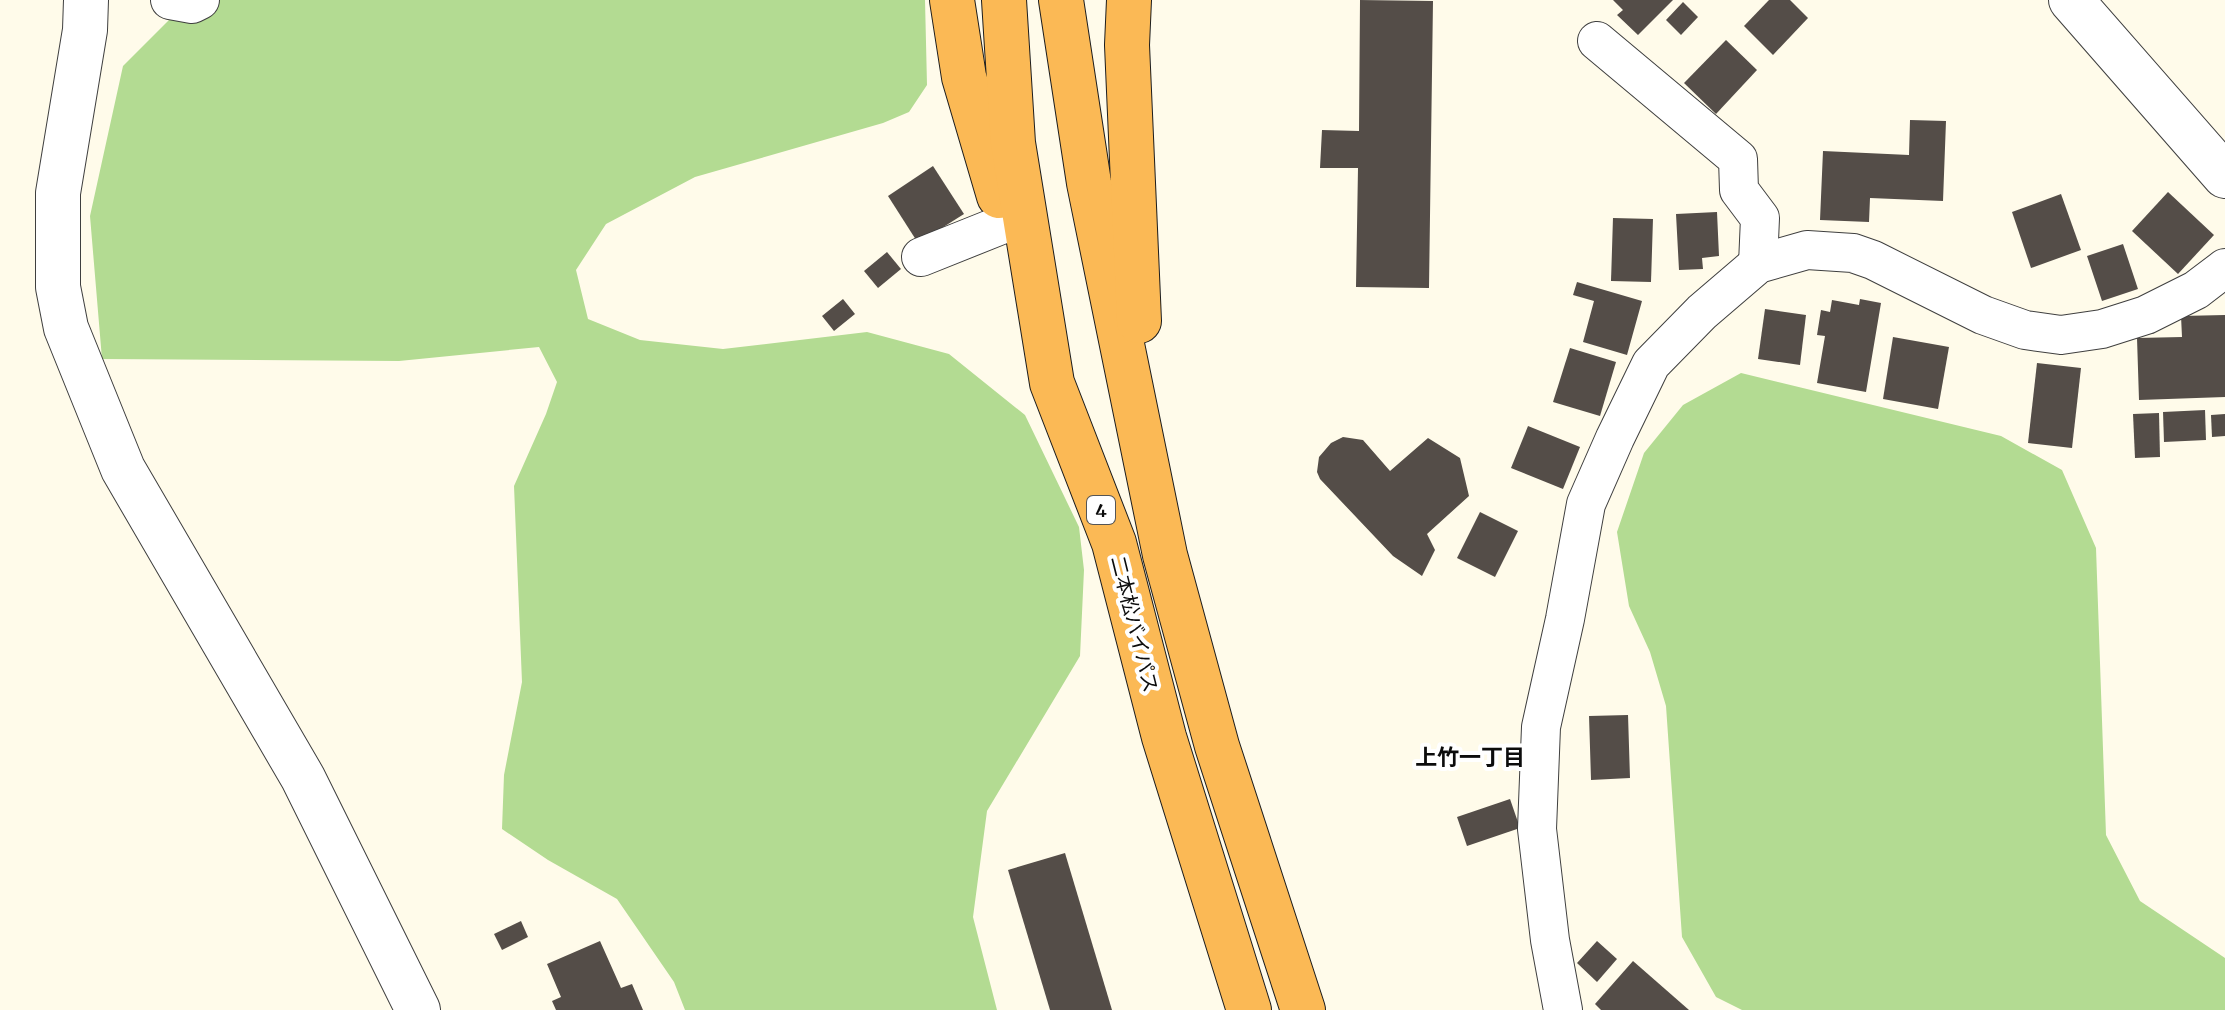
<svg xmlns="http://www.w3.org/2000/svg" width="2225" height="1010" viewBox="0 0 2225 1010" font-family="Merriweather,'Noto Sans JP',serif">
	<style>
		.forest { fill: #b3db92 }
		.building { fill: #544d48 }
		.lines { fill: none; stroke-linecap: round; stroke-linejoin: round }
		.minor-casing { stroke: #3f3f3f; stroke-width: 40 }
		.tertiary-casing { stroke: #3f3f3f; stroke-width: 46 }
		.trunk-casing { stroke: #1d1d1d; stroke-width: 46 }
		.minor { stroke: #fff; stroke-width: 38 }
		.tertiary { stroke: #fff; stroke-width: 44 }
		.trunk { stroke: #fbb955; stroke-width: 44 }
		.labels { text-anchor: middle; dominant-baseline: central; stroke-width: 8; stroke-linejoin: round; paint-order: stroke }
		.shield { fill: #fff; stroke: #555; stroke-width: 2 }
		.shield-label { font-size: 18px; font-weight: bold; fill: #0c0c0c }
		.street-label { font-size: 20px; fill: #0c0c0c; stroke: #fff }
		.neighbourhood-label { font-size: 22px; font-weight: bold; fill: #0c0c0c; stroke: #fff }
	</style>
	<rect width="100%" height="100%" fill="#fffbea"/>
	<g class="forest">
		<path d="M189,0H925L927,85L909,112L883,123L695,177L606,224L576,270L588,319L640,340L723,349L867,332L949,354L1025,415L1079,527L1084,570L1080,656L987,811L973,917L997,1010H685L674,982L617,899L548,860L502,829L504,775L522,682L514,486L546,414L557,382L539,347L399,361L102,359L90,216L123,66Z"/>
		<path d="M1741,373L2001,436L2062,470L2096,548L2106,835L2140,901L2225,958V1010H1742L1716,997L1682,937L1666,706L1650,652L1629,606L1617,532L1644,453L1683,405Z"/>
	</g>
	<g class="building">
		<path d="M1360,0L1433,1L1429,288L1356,287L1358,168H1320L1322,130L1359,131Z"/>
		<path d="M1613,0H1673L1638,35L1617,15L1623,10Z"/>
		<path d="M1769,0H1790L1808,18L1773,55L1744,26Z"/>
		<path d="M1683,2L1698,17L1681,35L1666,20Z"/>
		<path d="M1726,40L1757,70L1716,114L1684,83Z"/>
		<path d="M1910,120L1946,121L1943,201L1870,198L1869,222L1820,220L1823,151L1909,155Z"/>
		<path d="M933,166L964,214L918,243L888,196Z"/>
		<path d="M2168,192L2214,235L2178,274L2132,231Z"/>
		<path d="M2061,194L2081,250L2031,268L2012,212Z"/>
		<path d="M1717,212L1719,256L1702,258L1703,269L1679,270L1676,214Z"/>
		<path d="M1613,218L1653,219L1651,282L1611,281Z"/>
		<path d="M2123,244L2138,289L2102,301L2087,256Z"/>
		<path d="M887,252L901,269L878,288L864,271Z"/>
		<path d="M1577,282L1642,301L1627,355L1583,342L1594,301L1573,295Z"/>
		<path d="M843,299L855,314L834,331L822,316Z"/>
		<path d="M1860,299L1881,303L1866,392L1817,383L1825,336L1817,335L1821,310L1830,312L1832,300L1859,305Z"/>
		<path d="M1765,309L1806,315L1800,365L1758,359Z"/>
		<path d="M2225,315V397L2139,400L2137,338L2182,337L2181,316Z"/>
		<path d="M1893,337L1949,347L1938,409L1883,399Z"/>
		<path d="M1570,348L1616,362L1600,416L1553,402Z"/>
		<path d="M2037,363L2081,368L2072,448L2028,443Z"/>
		<path d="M2205,410L2206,440L2164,442L2163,412Z"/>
		<path d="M2159,413L2160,457L2135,458L2133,414Z"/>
		<path d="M2225,414V436L2212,437L2211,415Z"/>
		<path d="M1528,426L1580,447L1563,489L1511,468Z"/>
		<path d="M1343,437L1363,440L1390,471L1428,438L1460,458L1469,496L1427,534L1435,550L1422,576L1393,556L1320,479L1317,472L1319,457L1331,443Z"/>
		<path d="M1480,512L1518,531L1495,577L1457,558Z"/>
		<path d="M1628,715L1630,778L1591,780L1589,716Z"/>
		<path d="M1510,799L1520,828L1467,846L1457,817Z"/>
		<path d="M1065,853L1112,1010H1050L1008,870Z"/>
		<path d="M521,921L528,937L502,950L494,934Z"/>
		<path d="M600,941L621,988L632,984L643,1010H556L552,1001L561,997L547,964Z"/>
		<path d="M1597,941L1617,959L1597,982L1577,963Z"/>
		<path d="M1633,961L1689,1010H1601L1595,1004Z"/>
	</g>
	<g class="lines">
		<defs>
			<g id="minor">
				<path d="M170,0L192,4L200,0"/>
				<path d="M1597,41L1738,159L1739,190L1760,218L1758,264"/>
				<path d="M921,257L1006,223"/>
				<path d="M1563,1010L1550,940L1537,829L1541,727L1565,619L1586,504L1615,438L1651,364L1702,312L1758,264L1807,250L1853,253L1873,260L1983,315L2025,330L2061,335L2102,329L2146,315L2196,290L2225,268"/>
			</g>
			<g id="tertiary">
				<path d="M86,0L85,30L58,193V287L66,328L123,469L303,778L418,1010"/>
				<path d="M2071,0L2225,176"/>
			</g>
			<g id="trunk">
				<path d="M952,0L964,77L999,196"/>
				<path d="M1004,0L1013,143L1052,383L1114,543L1164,737L1249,1010"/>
				<path d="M1061,0L1089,183L1165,555L1217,746L1303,1010"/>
				<path d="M1129,0L1127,45L1139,321"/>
			</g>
		</defs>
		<use href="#minor" class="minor-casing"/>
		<use href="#tertiary" class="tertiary-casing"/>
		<use href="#trunk" class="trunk-casing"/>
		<use href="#minor" class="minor"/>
		<use href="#tertiary" class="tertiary"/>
		<use href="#trunk" class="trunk"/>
	</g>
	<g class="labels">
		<rect class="shield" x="1087" y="496" width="28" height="28" rx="6"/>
		<g class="shield-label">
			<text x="1101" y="510">4</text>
		</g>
		<g class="street-label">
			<text transform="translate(1135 624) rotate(76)">二本松バイパス</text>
		</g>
		<g class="neighbourhood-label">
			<text x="1470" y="757">上竹一丁目</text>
		</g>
	</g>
</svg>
